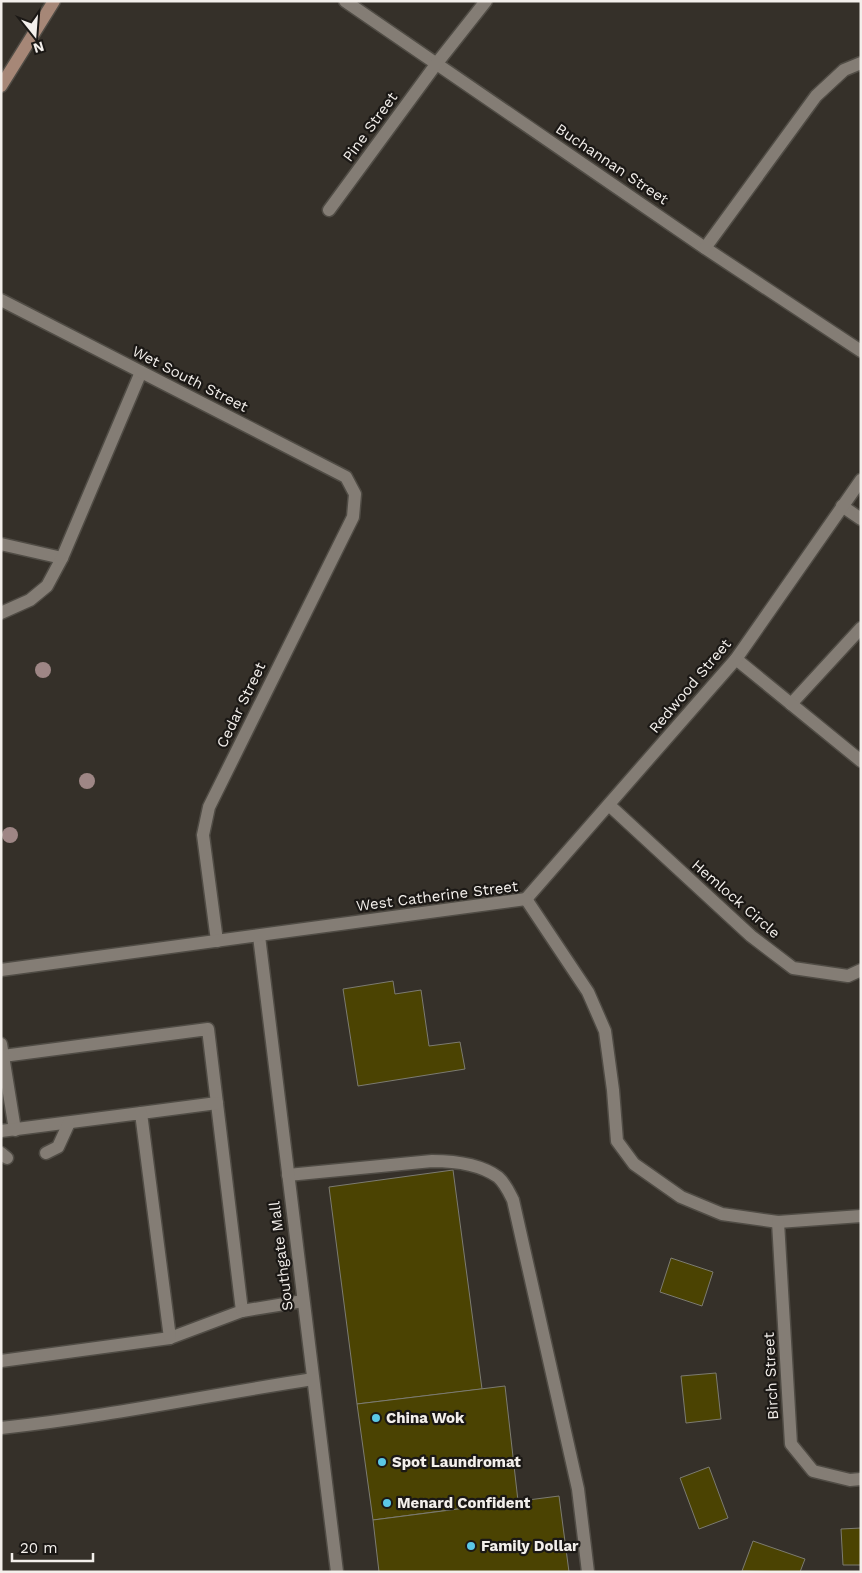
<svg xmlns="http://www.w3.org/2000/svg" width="862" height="1573" viewBox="0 0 862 1573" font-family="'Work Sans',sans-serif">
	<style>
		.building { fill: #4b4302; stroke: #7c7b71 }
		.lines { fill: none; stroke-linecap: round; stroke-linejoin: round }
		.lane-casing { stroke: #504c45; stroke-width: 15 }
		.street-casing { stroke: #504c45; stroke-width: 15 }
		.secondary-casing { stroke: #504c45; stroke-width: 15 }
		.lane { stroke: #847d75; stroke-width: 12 }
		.street { stroke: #847d75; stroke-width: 12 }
		.secondary { stroke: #a68777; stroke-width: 12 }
		.tree { fill: #9e8685 }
		.poi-dot { fill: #5bc8e6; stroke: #1b1815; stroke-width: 2 }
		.labels { text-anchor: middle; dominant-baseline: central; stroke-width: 4.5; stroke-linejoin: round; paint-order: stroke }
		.street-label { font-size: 15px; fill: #f3efeb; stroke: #1b1815 }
		.poi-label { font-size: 15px; font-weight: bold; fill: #f3efeb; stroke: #1b1815; text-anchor: start }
	</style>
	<rect width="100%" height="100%" fill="#353029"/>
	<g class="building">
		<path d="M393,981L395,994L421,990L429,1046L460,1042L465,1069L358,1086L343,989Z"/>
		<path d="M453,1170L482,1389L357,1404L329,1187Z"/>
		<path d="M671,1258L713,1272L702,1306L660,1292Z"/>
		<path d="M716,1373L721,1419L686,1423L681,1376Z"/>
		<path d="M505,1386L518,1501L373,1520L357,1404Z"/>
		<path d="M709,1467L728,1518L699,1529L680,1478Z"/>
		<path d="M559,1496L569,1572H379L373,1520Z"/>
		<path d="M861,1528V1565H843L841,1529Z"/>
		<path d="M753,1541L805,1559L800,1572L742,1571Z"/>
	</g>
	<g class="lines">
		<defs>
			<g id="lane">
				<path d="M842,506L861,519"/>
				<path d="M1,544L62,558"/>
				<path d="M1,613L30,600L47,586L62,558L141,372"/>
				<path d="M791,704L861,628"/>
				<path d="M1,1044L3,1056L208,1029L242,1311L170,1338L1,1361"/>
				<path d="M3,1056L15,1130"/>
				<path d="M141,1113L217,1103"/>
				<path d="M1,1131L141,1113L170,1338"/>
				<path d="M1,1153L7,1158"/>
				<path d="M46,1153L58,1147L69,1123"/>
				<path d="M288,1175L432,1161C454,1161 480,1164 498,1177C505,1183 509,1192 513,1200L578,1489L588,1572"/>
				<path d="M242,1311L303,1301"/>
				<path d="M1,1428C106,1417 209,1395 313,1379"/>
			</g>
			<g id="street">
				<path d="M345,1L705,248L861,351"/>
				<path d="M329,210L437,63L486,1"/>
				<path d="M705,248L816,96L844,70L861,63"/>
				<path d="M1,300L346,477L355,494L353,517L209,807L203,835L217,941"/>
				<path d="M736,659L861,761"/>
				<path d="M609,805L751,936L793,968L848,976L861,970"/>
				<path d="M526,899L736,659L861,480"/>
				<path d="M526,899L588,992L605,1031L613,1090L617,1141L634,1164L681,1197L722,1214L778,1222L861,1216"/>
				<path d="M259,936L337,1572"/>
				<path d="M1,970L526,899"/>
				<path d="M778,1222L791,1444L813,1471L850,1480L861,1479"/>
			</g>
			<path id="secondary" d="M1,86L54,1"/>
		</defs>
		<use href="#lane" class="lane-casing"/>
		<use href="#street" class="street-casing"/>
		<use href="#secondary" class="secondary-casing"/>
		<use href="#lane" class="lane"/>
		<use href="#street" class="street"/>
		<use href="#secondary" class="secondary"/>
	</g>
	<g class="tree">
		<circle cx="43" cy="670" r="8"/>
		<circle cx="87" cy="781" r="8"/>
		<circle cx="10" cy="835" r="8"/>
	</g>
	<g class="poi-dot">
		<circle cx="376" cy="1418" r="5"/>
		<circle cx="382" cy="1462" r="5"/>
		<circle cx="387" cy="1503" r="5"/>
		<circle cx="471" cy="1546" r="5"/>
	</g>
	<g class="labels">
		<g class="street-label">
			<text transform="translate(370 127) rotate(-54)">Pine Street</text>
			<text transform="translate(612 164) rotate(34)">Buchannan Street</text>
			<text transform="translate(190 379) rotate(27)">Wet South Street</text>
			<text transform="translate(690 686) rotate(-50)">Redwood Street</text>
			<text transform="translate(241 705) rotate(-64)">Cedar Street</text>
			<text transform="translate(437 896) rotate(-7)">West Catherine Street</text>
			<text transform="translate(736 899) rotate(41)">Hemlock Circle</text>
			<text transform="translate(281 1256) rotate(-97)">Southgate Mall</text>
			<text transform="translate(771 1376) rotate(-93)">Birch Street</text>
		</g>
		<g class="poi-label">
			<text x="386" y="1418">China Wok</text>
			<text x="392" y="1462">Spot Laundromat</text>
			<text x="397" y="1503">Menard Confident</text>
			<text x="481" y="1546">Family Dollar</text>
		</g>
	</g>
	<rect width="862" height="1573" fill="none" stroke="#f3efeb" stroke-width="5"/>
	<g transform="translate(35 35) rotate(163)" stroke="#1b1815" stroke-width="4" paint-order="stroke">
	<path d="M0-4L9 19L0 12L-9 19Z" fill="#f3efeb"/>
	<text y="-8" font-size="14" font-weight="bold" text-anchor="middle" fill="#f3efeb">N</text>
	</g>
	<path d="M12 1553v8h81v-8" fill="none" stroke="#f3efeb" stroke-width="2.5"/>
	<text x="20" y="1553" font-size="15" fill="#f3efeb" stroke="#1b1815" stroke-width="4" paint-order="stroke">20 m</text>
</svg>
